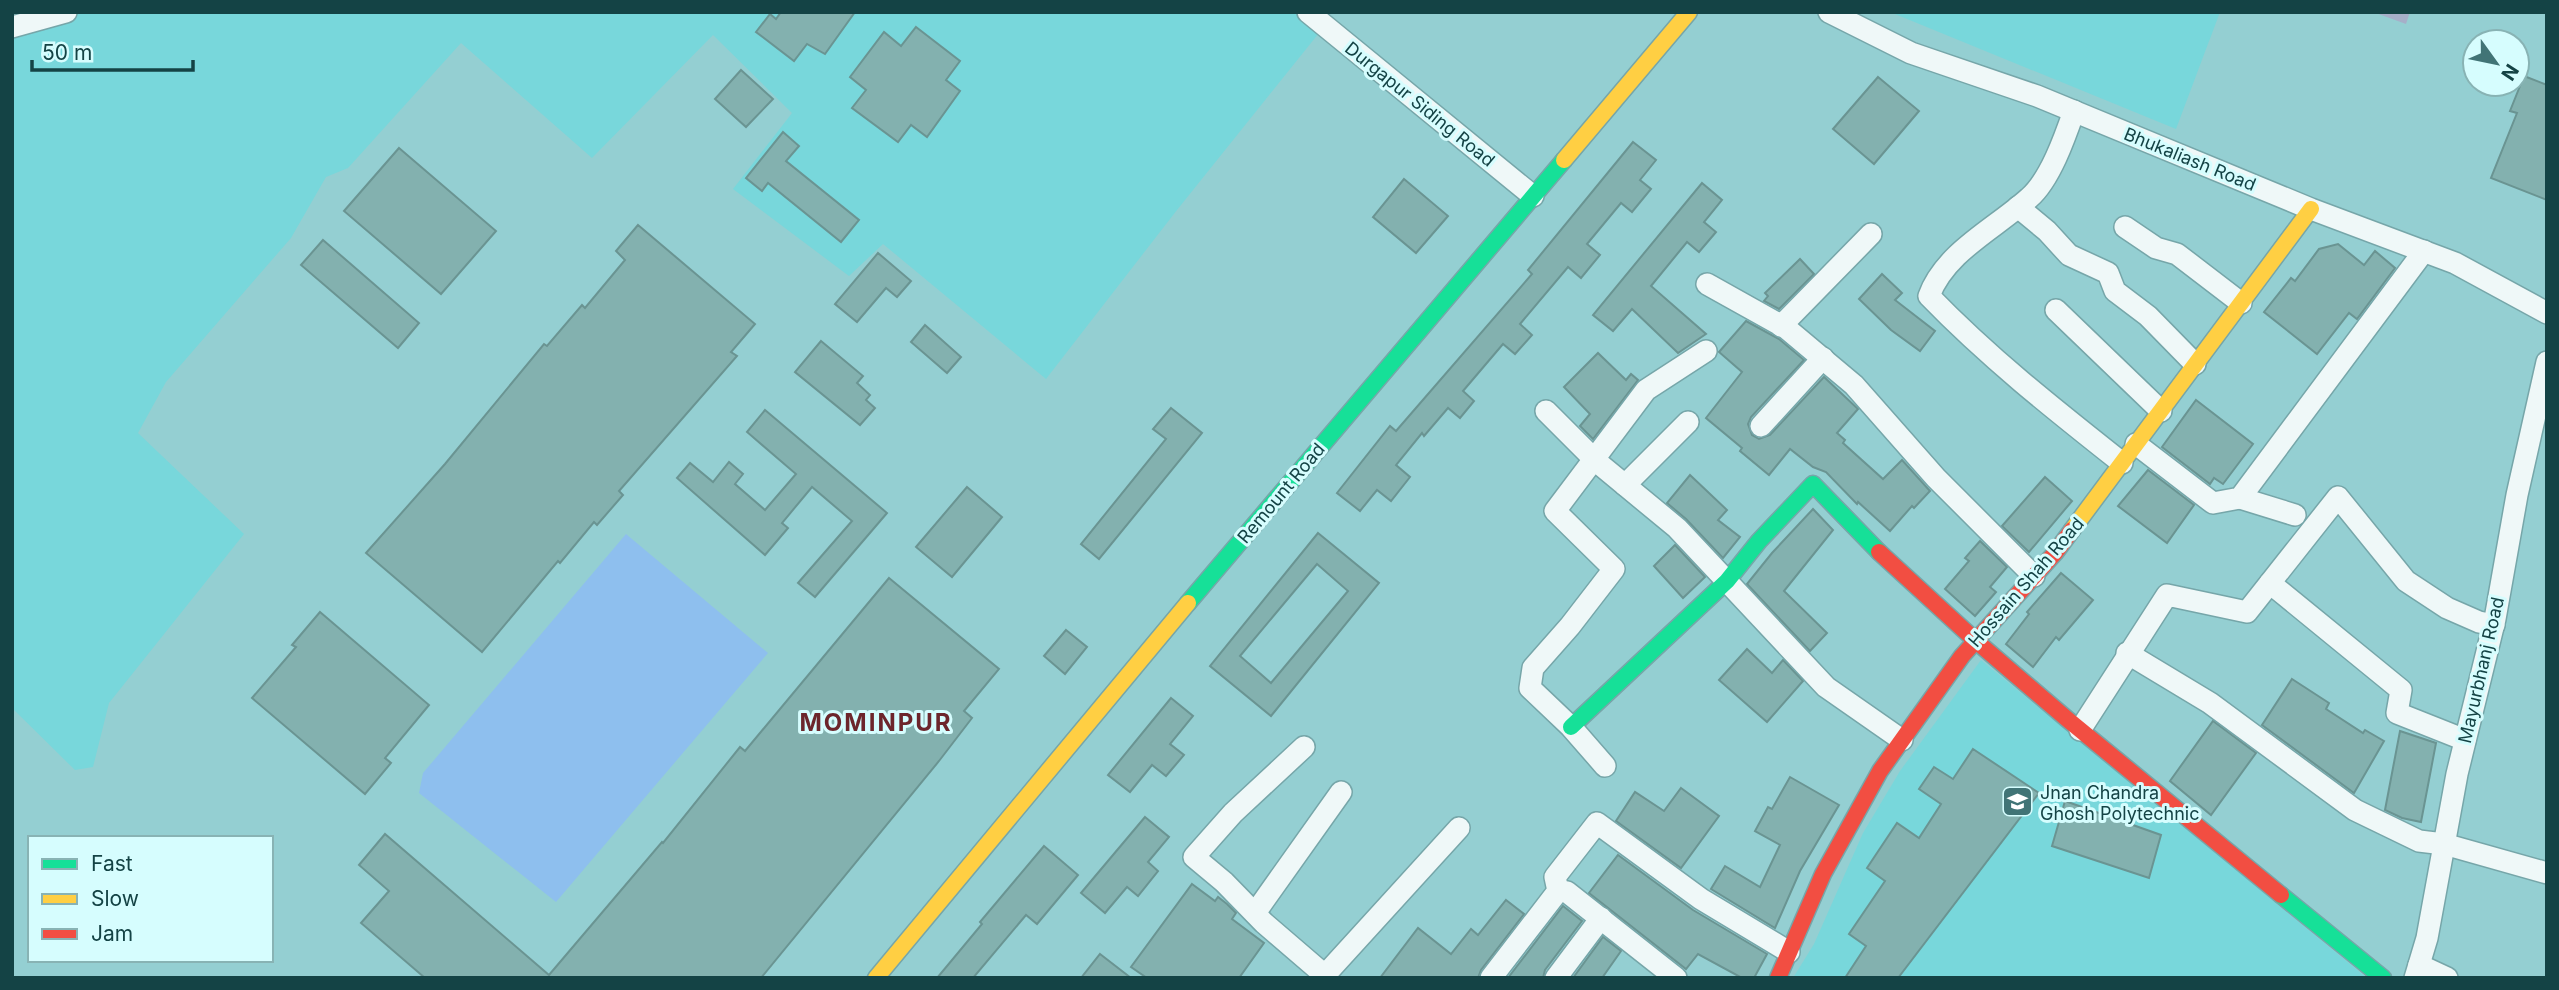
<svg xmlns="http://www.w3.org/2000/svg" width="2559" height="990" viewBox="0 0 2559 990" font-family="Inter,sans-serif">
	<style>
		.built { fill: #78d7db }
		.green { fill: #a6afc8 }
		.water { fill: #8ebfee }
		.building { fill: #83b1af; stroke: #6a9492; stroke-width: 2; fill-rule: evenodd }
		.lines { fill: none; stroke-linecap: round; stroke-linejoin: round }
		.street-casing { stroke: #76a6a9; stroke-width: 24 }
		.fast-casing { stroke: #76a6a9; stroke-width: 19 }
		.slow-casing { stroke: #76a6a9; stroke-width: 19 }
		.jam-casing { stroke: #76a6a9; stroke-width: 19 }
		.street { stroke: #eff8f8; stroke-width: 21 }
		.fast { stroke: #16e098; stroke-width: 16 }
		.slow { stroke: #ffcf43; stroke-width: 16 }
		.jam { stroke: #f24e42; stroke-width: 16 }
		.labels { text-anchor: middle; dominant-baseline: central; stroke-width: 6; stroke-linejoin: round; paint-order: stroke }
		.street-label { font-size: 18px; fill: #144345; stroke: #d6fdfe }
		.poi-label { font-size: 18px; fill: #144345; stroke: #d6fdfe; text-anchor: start }
		.district-label { font-size: 24px; font-weight: bold; letter-spacing: 2px; fill: #6c262c; stroke: #d6fdfe }
	</style>
	<rect width="100%" height="100%" fill="#94cfd2"/>
	<g class="built">
		<path d="M68,12H1294L1319,33L1177,210L1046,379L883,244L849,276L733,189L792,113L713,35L592,158L461,43L348,168L326,177L291,238L166,382L138,433L244,534L109,703L93,767L75,770L12,708V33Z"/>
		<path d="M1890,12H2220L2176,129Z"/>
		<path d="M1981,660L2367,978H1793L1814,944L1863,833L1900,771Z"/>
	</g>
	<path class="green" d="M2373,12H2410L2406,24Z"/>
	<path class="water" d="M626,534L768,653L556,902L419,793L423,773Z"/>
	<g class="building">
		<path d="M781,12H855L825,54L807,44L794,61L756,32L770,14L776,19Z"/>
		<path d="M916,27L960,61L946,80L960,91L927,137L911,125L898,142L852,108L866,90L850,77L884,32L901,46Z"/>
		<path d="M741,70L773,99L746,127L715,99Z"/>
		<path d="M2524,76L2547,85V200L2491,178L2517,113L2510,111Z"/>
		<path d="M1878,77L1919,111L1874,164L1833,129Z"/>
		<path d="M783,132L799,146L786,161L859,220L841,242L768,183L762,191L746,178Z"/>
		<path d="M1633,142L1656,160L1640,180L1651,189L1632,212L1621,203L1587,244L1600,255L1581,278L1568,267L1520,324L1532,335L1515,354L1503,344L1463,391L1474,401L1460,418L1448,408L1424,436L1422,433L1396,465L1410,477L1391,501L1377,490L1360,511L1337,493L1390,426L1396,431L1532,274L1528,270Z"/>
		<path d="M399,148L496,231L441,294L344,211Z"/>
		<path d="M1404,179L1448,216L1416,253L1373,217Z"/>
		<path d="M1702,183L1722,200L1704,222L1716,232L1699,252L1687,242L1651,286L1706,334L1678,353L1632,309L1613,331L1593,315Z"/>
		<path d="M638,225L755,324L731,352L737,356L619,491L623,495L597,525L594,522L560,563L558,561L482,652L366,553L445,464L544,344L547,346L582,305L585,308L625,260L616,251Z"/>
		<path d="M323,240L419,323L398,348L301,265Z"/>
		<path d="M2338,244L2364,265L2375,251L2395,268L2357,319L2349,313L2317,354L2264,312L2291,278L2295,281L2319,249Z"/>
		<path d="M878,253L911,281L897,297L886,288L857,322L835,304Z"/>
		<path d="M1800,259L1814,274L1779,309L1764,301L1768,296L1765,293Z"/>
		<path d="M1882,274L1902,293L1895,300L1935,331L1920,351L1891,330L1859,299Z"/>
		<path d="M1746,321L1779,339L1804,360L1751,417L1748,424L1752,435L1759,439L1770,435L1824,377L1858,409L1837,433L1845,440L1843,443L1883,479L1902,460L1930,491L1914,508L1912,506L1890,531L1858,502L1857,504L1826,472L1813,467L1790,449L1769,475L1740,451L1742,448L1706,418L1742,372L1719,352Z"/>
		<path d="M925,325L961,357L947,373L911,342Z"/>
		<path d="M821,341L863,376L857,383L870,395L866,400L875,408L860,425L795,372Z"/>
		<path d="M1598,353L1626,380L1631,374L1638,380L1593,439L1580,426L1590,414L1564,387Z"/>
		<path d="M2196,400L2253,444L2223,484L2214,478L2210,484L2162,447Z"/>
		<path d="M1171,408L1202,433L1099,559L1081,544L1166,439L1153,429Z"/>
		<path d="M765,410L887,513L815,597L798,583L852,521L812,487L782,523L788,528L765,555L677,478L690,463L713,482L729,462L743,474L735,484L765,510L796,474L747,432Z"/>
		<path d="M2148,470L2194,505L2167,543L2118,506Z"/>
		<path d="M1690,475L1727,510L1718,520L1740,537L1723,558L1686,519L1667,503Z"/>
		<path d="M2045,477L2072,501L2029,552L2002,526Z"/>
		<path d="M967,487L1002,517L952,577L916,547Z"/>
		<path d="M1813,509L1833,530L1784,591L1827,633L1810,651L1747,584L1772,553Z"/>
		<path d="M1318,533L1379,583L1271,716L1210,666ZM1317,564L1348,591L1271,683L1240,656Z"/>
		<path d="M1980,541L2007,567L1990,587L1996,592L1975,616L1945,589L1969,561L1965,558Z"/>
		<path d="M1675,545L1705,577L1683,598L1654,566Z"/>
		<path d="M2061,573L2093,600L2059,640L2056,637L2033,667L2006,644L2029,614L2027,612Z"/>
		<path d="M889,578L999,669L964,711L972,718L939,761L761,978H425L361,923L389,891L359,865L385,834L549,975L662,842L663,843L740,747L745,751Z"/>
		<path d="M320,612L429,705L385,758L391,763L365,794L252,698L296,647L292,645Z"/>
		<path d="M1066,630L1087,647L1065,674L1044,656Z"/>
		<path d="M1747,649L1772,673L1783,660L1803,681L1767,722L1719,680Z"/>
		<path d="M2292,679L2329,703L2326,709L2363,733L2365,730L2384,741L2354,793L2262,725Z"/>
		<path d="M1171,698L1193,716L1170,744L1184,755L1166,776L1152,765L1130,792L1108,775Z"/>
		<path d="M2213,721L2256,753L2211,815L2170,781Z"/>
		<path d="M2400,731L2436,743L2421,822L2402,818L2385,810Z"/>
		<path d="M1973,749L2039,793L1898,978H1845L1866,946L1849,934L1885,881L1867,868L1897,823L1919,838L1941,804L1919,789L1934,767L1953,779Z"/>
		<path d="M1790,777L1839,805L1800,871L1775,928L1711,889L1725,866L1760,887L1780,845L1755,831L1768,807L1772,809Z"/>
		<path d="M1681,788L1719,816L1681,868L1616,821L1635,792L1664,811Z"/>
		<path d="M2065,801L2161,835L2149,878L2052,846Z"/>
		<path d="M1145,817L1169,837L1148,862L1158,871L1138,896L1127,887L1105,913L1081,893Z"/>
		<path d="M1044,846L1078,875L1037,924L1026,915L973,978H937L982,924L980,922Z"/>
		<path d="M1618,855L1693,910L1767,954L1754,978H1742L1698,954L1686,969L1589,893Z"/>
		<path d="M1192,884L1215,901L1218,897L1227,904L1236,913L1232,919L1264,943L1239,978H1147L1131,967Z"/>
		<path d="M1506,900L1524,914L1481,970L1478,978H1380L1418,928L1451,954L1471,929L1478,935Z"/>
		<path d="M1563,906L1582,921L1545,970L1543,978H1508Z"/>
		<path d="M1603,937L1621,951L1602,978H1573Z"/>
		<path d="M1100,954L1131,978H1081Z"/>
	</g>
	<g class="lines">
		<defs>
			<g id="street">
				<path d="M1308,12L1533,196"/>
				<path d="M1829,12L1911,53L2037,96L2311,209L2455,263L2547,313"/>
				<path d="M12,27L66,12"/>
				<path d="M2074,111C2065,137 2050,180 2029,198C1996,228 1945,252 1929,296C1989,358 2055,410 2122,463"/>
				<path d="M2018,207L2047,231L2069,255L2108,273L2115,291L2148,316L2195,364"/>
				<path d="M2125,227L2156,248L2177,254L2241,303"/>
				<path d="M1707,284L1786,328L1854,385L1936,478L2034,576"/>
				<path d="M2056,310L2161,411"/>
				<path d="M1781,326L1871,234"/>
				<path d="M1546,411L1597,462L1677,528L1826,687L1902,740"/>
				<path d="M1761,426L1823,358"/>
				<path d="M2136,444L2213,503L2240,498L2424,251"/>
				<path d="M1625,485L1688,422"/>
				<path d="M2240,498L2295,515"/>
				<path d="M2270,583L2401,690L2397,713L2465,740"/>
				<path d="M2127,653L2210,703L2355,810L2419,841L2444,844L2547,873"/>
				<path d="M2080,730L2167,595L2247,612L2338,497L2406,581L2447,608L2479,622L2494,625"/>
				<path d="M1304,747L1233,813L1194,857L1224,882L1264,923L1328,978"/>
				<path d="M1605,766L1571,727L1530,688L1533,668L1570,626L1614,569L1555,511L1646,390L1706,351"/>
				<path d="M1558,891L1567,892L1676,978"/>
				<path d="M1255,913L1341,792"/>
				<path d="M2419,965L2447,978"/>
				<path d="M1325,975L1459,828"/>
				<path d="M1491,978L1558,891L1555,877L1597,823L1701,899L1789,952"/>
				<path d="M1556,978L1601,918"/>
				<path d="M2415,978L2427,938L2457,774L2495,619L2517,495L2547,362"/>
			</g>
			<g id="fast">
				<path d="M1188,603L1564,160"/>
				<path d="M1571,727L1727,581L1759,541L1813,484L1879,552"/>
				<path d="M2281,895L2383,978"/>
			</g>
			<g id="slow">
				<path d="M1564,160L1689,12"/>
				<path d="M2072,530L2311,209"/>
				<path d="M876,978L1188,603"/>
			</g>
			<g id="jam">
				<path d="M1879,552L1976,641L2067,719L2281,895"/>
				<path d="M1778,978L1823,874L1880,771L1962,656L2055,553L2072,530"/>
			</g>
		</defs>
		<use href="#street" class="street-casing"/>
		<use href="#fast" class="fast-casing"/>
		<use href="#slow" class="slow-casing"/>
		<use href="#jam" class="jam-casing"/>
		<use href="#street" class="street"/>
		<use href="#fast" class="fast"/>
		<use href="#slow" class="slow"/>
		<use href="#jam" class="jam"/>
	</g>
	<defs>
		<symbol id="university-square" viewBox="-11 -11 22 22"><rect x="-9" y="-9" width="18" height="18" rx="4" fill="#417476" stroke="#d6fdfe"/><path d="M0-5L7-2L0 1L-7-2ZM-4 1L0 2.5L4 1V4Q0 6-4 4Z" fill="#fff"/></symbol>
	</defs>
	<g fill-rule="evenodd">
		<use href="#university-square" x="2000" y="784" width="35" height="35"/>
	</g>
	<g class="labels">
		<g class="street-label">
			<text transform="translate(1420 104) rotate(39)">Durgapur Siding Road</text>
			<text transform="translate(2190 159) rotate(22)">Bhukaliash Road</text>
			<text transform="translate(1281 493) rotate(-50)">Remount Road</text>
			<text transform="translate(2026 582) rotate(-49)">Hossain Shah Road</text>
			<text transform="translate(2481 670) rotate(-77)">Mayurbhanj Road</text>
		</g>
		<g class="poi-label">
			<text x="2040" y="792">Jnan Chandra<tspan x="2040" dy="21">Ghosh Polytechnic</tspan></text>
		</g>
		<g class="district-label">
			<text x="876" y="722">MOMINPUR</text>
		</g>
	</g>
	<rect width="2559" height="990" fill="none" stroke="#144345" stroke-width="28"/>
	<rect x="28" y="836" width="245" height="126" fill="#d6fdfe" stroke="#88b3b4" stroke-width="2"/>
	<rect x="42" y="859" width="35" height="10" fill="#16e098" stroke="#88b3b4" stroke-width="2"/>
	<text x="91" y="871" font-size="21" fill="#144345">Fast</text>
	<rect x="42" y="894" width="35" height="10" fill="#ffcf43" stroke="#88b3b4" stroke-width="2"/>
	<text x="91" y="906" font-size="21" fill="#144345">Slow</text>
	<rect x="42" y="929" width="35" height="10" fill="#f24e42" stroke="#88b3b4" stroke-width="2"/>
	<text x="91" y="941" font-size="21" fill="#144345">Jam</text>
	<g transform="translate(2496 63) rotate(123)"><circle r="33" fill="#d6fdfe" stroke="#88b3b4" stroke-width="2"/>
	<path d="M0-5L12 26L0 18L-12 26Z" fill="#417476"/>
	<text y="-10" font-size="19" font-weight="bold" text-anchor="middle" fill="#144345">N</text>
	</g>
	<path d="M32 60v10h161v-10" fill="none" stroke="#144345" stroke-width="3.5"/>
	<text x="42" y="60" font-size="21" fill="#144345" stroke="#d6fdfe" stroke-width="5" paint-order="stroke">50 m</text>
</svg>
